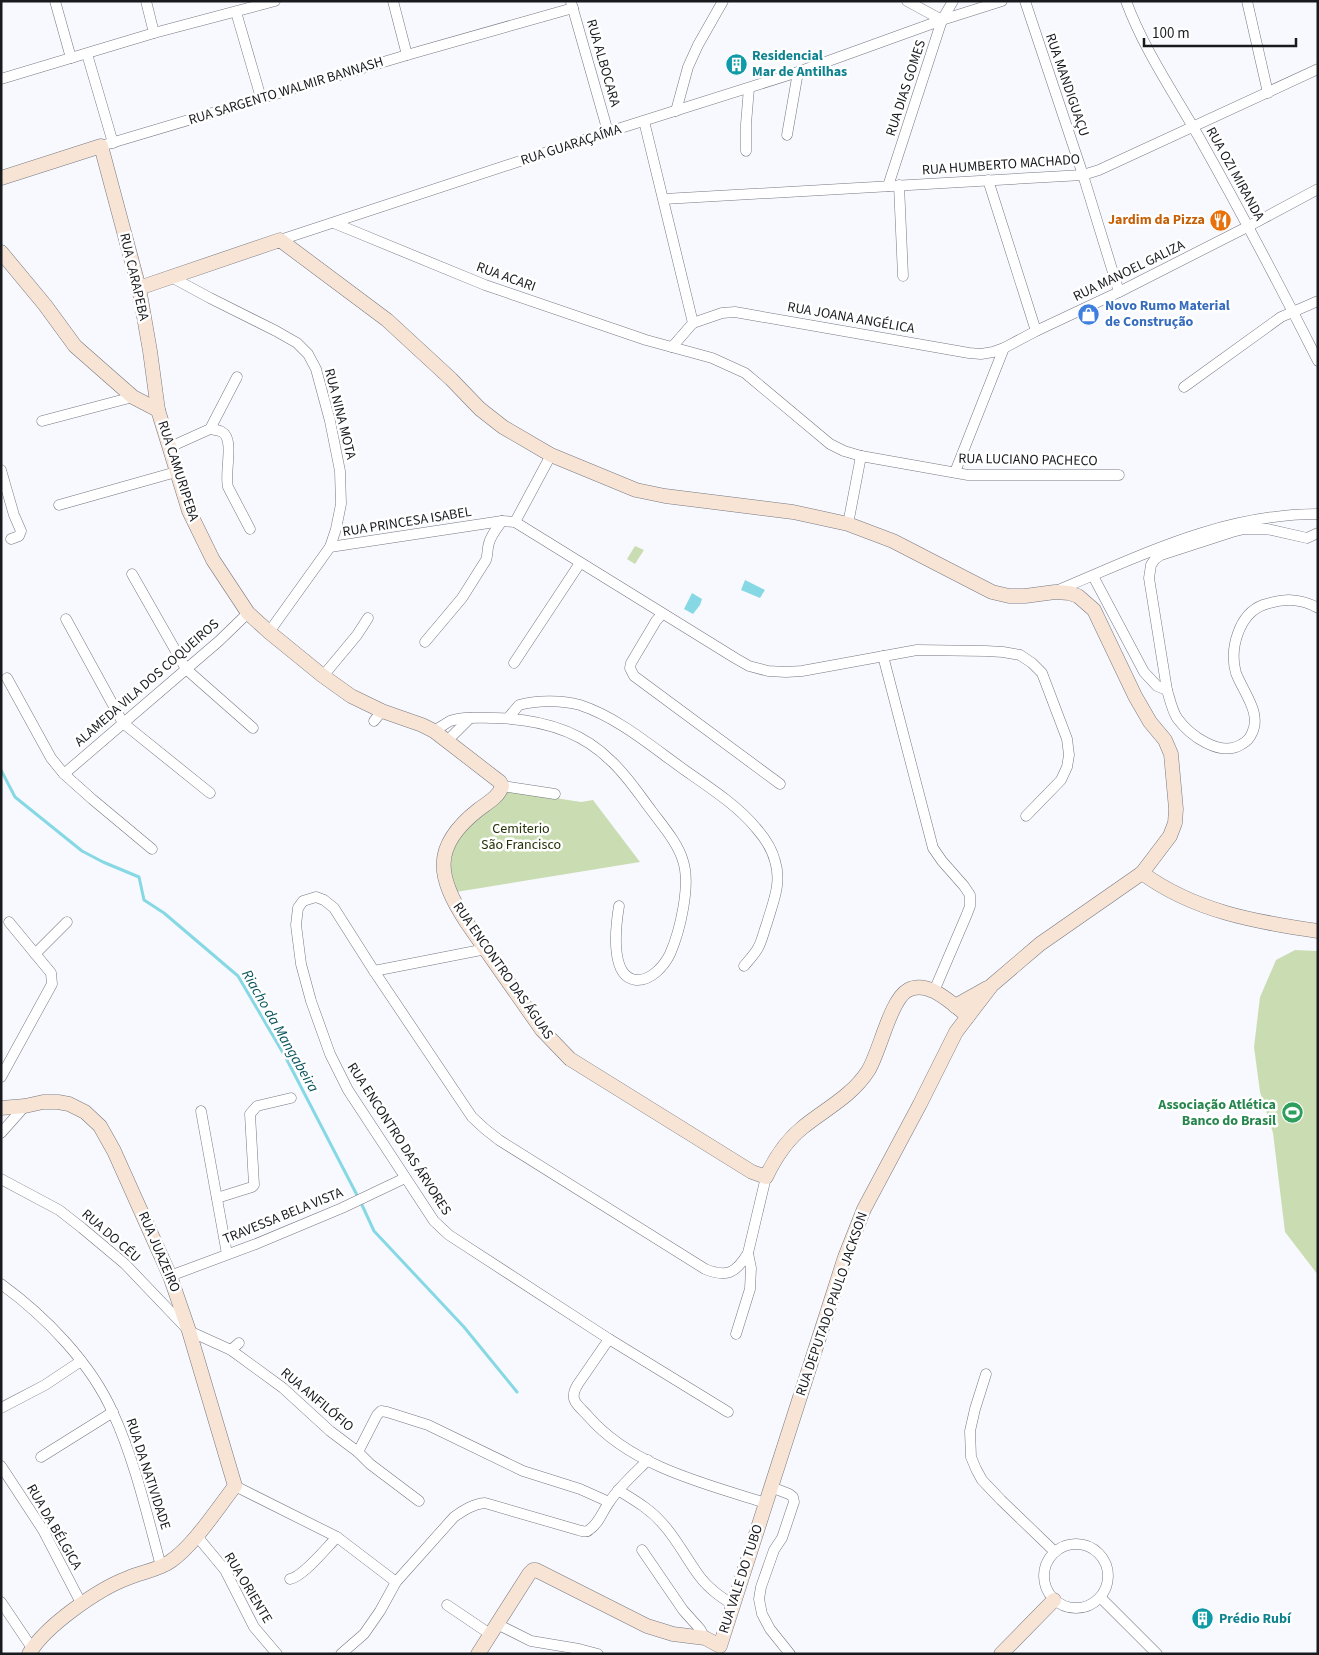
<svg xmlns="http://www.w3.org/2000/svg" width="1319" height="1655" viewBox="0 0 1319 1655" font-family="'Source Sans 3',sans-serif">
	<style>
		.green { fill: #caddb2 }
		.water { fill: #86d9e4 }
		.lines { fill: none; stroke-linecap: round; stroke-linejoin: round }
		.stream { stroke: #86d9e4; stroke-width: 3 }
		.street-casing { stroke: #767882; stroke-width: 11 }
		.secondary-casing { stroke: #767882; stroke-width: 15 }
		.street { stroke: #fff; stroke-width: 10 }
		.secondary { stroke: #f7e4d4; stroke-width: 14 }
		.labels { text-anchor: middle; dominant-baseline: central; stroke-width: 5; stroke-linejoin: round; paint-order: stroke }
		.culture-label { font-size: 14px; font-weight: bold; fill: #0d838f; stroke: #fff; text-anchor: start }
		.street-label { font-size: 14px; fill: #191a1e; stroke: #fff }
		.food-label { font-size: 14px; font-weight: bold; fill: #c56008; stroke: #fff; text-anchor: end }
		.shop-label { font-size: 14px; font-weight: bold; fill: #366cbe; stroke: #fff; text-anchor: start }
		.park-label { font-size: 14px; fill: #233106; stroke: #fff }
		.leisure-label { font-size: 14px; font-weight: bold; fill: #27864d; stroke: #fff; text-anchor: end }
		.water-label { font-size: 15px; font-style: italic; fill: #08545c; stroke: #fff }
	</style>
	<rect width="100%" height="100%" fill="#f8f9fe"/>
	<g class="green">
		<path d="M635,546L644,550L635,564L627,559Z"/>
		<path d="M510,791L581,802L593,800L640,862L456,892L447,862L452,843L477,814Z"/>
		<path d="M1295,950L1318,951V1275L1285,1232L1273,1133L1260,1092L1254,1047L1260,997L1276,960Z"/>
	</g>
	<g class="water">
		<path d="M745,580L765,590L760,598L741,590Z"/>
		<path d="M692,593L702,599L700,605L693,614L684,609Z"/>
	</g>
	<g class="lines">
		<g class="stream">
			<path d="M1,770L15,797L82,851L103,862L139,877L144,900L164,913L238,976L286,1058L358,1197"/>
			<path d="M362,1205L374,1231L464,1327L517,1392"/>
		</g>
		<defs>
			<g id="street">
				<path d="M55,1L71,58"/>
				<path d="M146,1L154,33"/>
				<path d="M393,1L407,55"/>
				<path d="M907,1L942,20"/>
				<path d="M1025,1L1083,175L1119,292"/>
				<path d="M1126,1C1144,50 1174,93 1200,139C1241,212 1280,286 1318,361"/>
				<path d="M1247,1L1268,93"/>
				<path d="M571,2L608,132"/>
				<path d="M236,12L261,98"/>
				<path d="M87,54L113,143"/>
				<path d="M1,79L154,33L275,1"/>
				<path d="M676,111L688,67L698,45L723,1"/>
				<path d="M644,121L693,323L672,347"/>
				<path d="M787,135L798,72"/>
				<path d="M101,146L407,55L573,8"/>
				<path d="M746,151V124L749,88"/>
				<path d="M988,180L1036,331"/>
				<path d="M899,185L903,276"/>
				<path d="M888,186L942,20L953,1"/>
				<path d="M664,199L1083,175L1099,170L1318,69"/>
				<path d="M334,223L485,285L646,340L712,358L745,373L830,444L844,451L861,456L968,475H1119"/>
				<path d="M280,240L608,132L798,72L942,20L1002,1"/>
				<path d="M173,278L210,298L276,331L297,343L308,354L316,369L330,421L340,471L341,504L336,529L330,547"/>
				<path d="M693,323L722,313L735,312L969,353L981,354L993,352L1004,348L1036,331L1119,292L1249,226L1318,189"/>
				<path d="M1184,387L1281,317L1318,301"/>
				<path d="M42,421L133,397"/>
				<path d="M210,429C214,430 219,430 222,432C235,439 224,473 228,487L250,529"/>
				<path d="M170,447L210,429L237,377"/>
				<path d="M1,470L14,515L21,531L19,536L11,539"/>
				<path d="M955,472L1004,348"/>
				<path d="M59,505L176,472"/>
				<path d="M515,522L551,455"/>
				<path d="M848,524L861,456"/>
				<path d="M1318,533L1307,538L1267,529H1244L1232,532L1161,555L1155,559L1151,565L1149,578L1167,690C1170,700 1172,710 1177,718C1190,736 1221,758 1242,744C1246,742 1250,738 1252,733C1262,713 1243,692 1236,673C1229,649 1239,614 1263,605C1283,598 1300,598 1318,608"/>
				<path d="M132,574L186,669L253,728"/>
				<path d="M1093,576L1144,672L1157,686L1167,690"/>
				<path d="M1056,591C1142,555 1222,514 1318,514"/>
				<path d="M662,614L656,621L631,663L630,668L634,676L780,784"/>
				<path d="M66,619L123,723L210,793"/>
				<path d="M269,632L330,547L502,521L515,522L735,658L749,666L768,671L786,672L802,671L917,650L986,651L1003,652L1020,655L1032,663L1042,673L1067,739L1069,755L1067,767L1061,780L1026,816"/>
				<path d="M425,642L462,598L486,560C488,555 487,549 489,543C491,535 497,528 502,521"/>
				<path d="M883,656L933,848L942,861L964,886L970,895V906L967,914L934,991"/>
				<path d="M514,663L580,563"/>
				<path d="M323,676L357,635L368,618"/>
				<path d="M7,678L51,758L64,774L92,799L152,849"/>
				<path d="M508,718L519,705C537,700 562,700 580,705C619,718 652,747 686,771C709,787 738,806 756,828C764,837 772,849 775,861C782,883 773,902 767,923C764,931 762,941 758,948C754,955 749,960 744,966"/>
				<path d="M374,721L382,711"/>
				<path d="M434,731C439,728 445,724 450,721C464,716 481,718 495,718C537,719 580,730 610,760C626,774 638,793 651,810C662,825 678,843 683,861C691,885 680,931 670,954C664,966 651,981 636,980C609,977 616,924 619,906"/>
				<path d="M447,741L470,718"/>
				<path d="M64,774L219,641L248,613"/>
				<path d="M502,786L555,794"/>
				<path d="M35,954L67,922"/>
				<path d="M374,971L486,949"/>
				<path d="M1,1077L52,984L51,973L9,922"/>
				<path d="M201,1111L227,1254"/>
				<path d="M1,1133L25,1106"/>
				<path d="M1,1179L59,1210L82,1228L125,1264L189,1331L231,1350L283,1388L330,1431L358,1452L370,1464L419,1501"/>
				<path d="M217,1198L252,1187L254,1185L250,1114L257,1106L291,1098"/>
				<path d="M170,1276L256,1244L342,1208L405,1178"/>
				<path d="M1,1284C45,1316 91,1363 113,1413C135,1461 147,1515 161,1566"/>
				<path d="M736,1334L750,1289L751,1268L748,1253L766,1177"/>
				<path d="M609,1339L578,1384C568,1400 577,1404 588,1416C631,1466 705,1484 766,1503"/>
				<path d="M231,1350L239,1343"/>
				<path d="M986,1374L975,1409L970,1431L971,1457L976,1469L982,1480L1001,1500L1055,1552"/>
				<path d="M1,1408L45,1385L81,1361"/>
				<path d="M728,1412L609,1339L449,1235L434,1221L348,1090L330,1054L311,1001L301,964L296,925L298,908L303,901L316,897L324,900L334,908L374,971L472,1117L485,1129L499,1140L705,1269C727,1278 736,1273 748,1253"/>
				<path d="M358,1452L377,1415L381,1411L387,1412L428,1425L523,1471L580,1489L609,1502"/>
				<path d="M41,1457L113,1412"/>
				<path d="M1,1466L43,1530L81,1603"/>
				<path d="M235,1486L337,1537L396,1582"/>
				<path d="M771,1487L789,1494L793,1497L794,1502L782,1538L774,1550L761,1587L759,1599L762,1614L770,1629L790,1654"/>
				<path d="M618,1490C634,1500 650,1509 662,1523C677,1539 687,1560 700,1577C709,1589 721,1597 733,1605"/>
				<path d="M196,1535L225,1570L254,1627L277,1654"/>
				<circle cx="1076" cy="1576" r="32"/>
				<path d="M642,1550L683,1610L700,1629L705,1638"/>
				<path d="M290,1579C303,1577 327,1547 337,1537"/>
				<path d="M1101,1598L1157,1654"/>
				<path d="M1,1602L32,1648"/>
				<path d="M447,1605L490,1634"/>
				<path d="M497,1624L531,1641L579,1649L598,1654"/>
				<path d="M341,1654L364,1634L380,1611L396,1582L454,1517C464,1510 473,1504 485,1503L578,1530C582,1531 586,1533 589,1530C599,1524 603,1510 610,1501C620,1486 635,1473 648,1460"/>
			</g>
			<g id="secondary">
				<path d="M1,178L101,146L139,288L150,351L158,410L189,511L213,560L248,613L269,632L323,676L351,696L382,711L422,725L434,731L500,782L502,786C499,797 487,803 478,810C431,847 437,877 467,923L542,1030L570,1059L752,1172L766,1177C775,1158 786,1141 802,1128C825,1109 851,1097 868,1071C880,1052 890,1000 908,990C929,979 953,1005 968,1016"/>
				<path d="M1,252L45,305L75,346L133,397L158,410"/>
				<path d="M139,288L280,240L387,320L451,379L480,409L503,427L551,455L636,490L665,496L793,512L848,524L893,541L992,592L1009,596H1025L1055,592L1069,593L1078,596L1094,610L1135,696L1150,722L1165,740L1171,754L1176,809L1175,823L1170,836L1142,873L1040,944L992,985L956,1032L920,1104L864,1209L845,1257L720,1646L705,1638L673,1634L647,1626L536,1570H533L529,1574L478,1654"/>
				<path d="M1142,873C1194,911 1255,922 1318,931"/>
				<path d="M955,1006L987,988"/>
				<path d="M1,1108L25,1106L43,1102H58L69,1104L85,1112L100,1126L114,1151L170,1276L189,1331L235,1486C217,1509 194,1545 171,1561C159,1570 141,1572 128,1578C98,1589 44,1627 29,1654"/>
				<path d="M1001,1654L1054,1600"/>
			</g>
		</defs>
		<use href="#street" class="street-casing"/>
		<use href="#secondary" class="secondary-casing"/>
		<use href="#street" class="street"/>
		<use href="#secondary" class="secondary"/>
	</g>
	<defs>
		<symbol id="building-disc" viewBox="-11 -11 22 22"><circle r="9.5" fill="#0f9aa8" stroke="#fff"/><path d="M-4-6H4V6H1V3H-1V6H-4ZM-2.5-4.3h1.7v1.8h-1.7ZM.8-4.3h1.7v1.8H.8ZM-2.5-1h1.7V.8h-1.7ZM.8-1h1.7V.8H.8Z" fill="#fff"/></symbol>
		<symbol id="restaurant-disc" viewBox="-11 -11 22 22"><circle r="9.5" fill="#e8710a" stroke="#fff"/><path d="M-5-6h1v4h1v-4h1v4h1v-4h1v5L-1.5 .5V6h-2V.5L-5-1ZM5-6V6H3V1.5H1.5Q1.5-4 5-6Z" fill="#fff"/></symbol>
		<symbol id="shop-disc" viewBox="-11 -11 22 22"><circle r="9.5" fill="#3f7fe0" stroke="#fff"/><path d="M-5-2.5h2.3a2.7 3.5 0 0 1 5.4 0H5L5.5 6h-11ZM-1.5-2.5h3a1.5 2.3 0 0 0-3 0Z" fill="#fff"/></symbol>
		<symbol id="stadium-disc" viewBox="-11 -11 22 22"><circle r="9.5" fill="#2e9e5b" stroke="#fff"/><path d="M0-5a6.5 5 0 1 0 0 10a6.5 5 0 1 0 0-10ZM-3.5-1.8h7v3.6h-7Z" fill="#fff"/></symbol>
	</defs>
	<g fill-rule="evenodd">
		<use href="#building-disc" x="724" y="52" width="25" height="25"/>
		<use href="#restaurant-disc" x="1208" y="208" width="25" height="25"/>
		<use href="#shop-disc" x="1076" y="302" width="25" height="25"/>
		<use href="#stadium-disc" x="1280" y="1100" width="25" height="25"/>
		<use href="#building-disc" x="1190" y="1606" width="25" height="25"/>
	</g>
	<g class="labels">
		<g class="culture-label">
			<text x="752" y="56">Residencial<tspan x="752" dy="16">Mar de Antilhas</tspan></text>
			<text x="1219" y="1619">Prédio Rubí</text>
		</g>
		<g class="street-label">
			<text transform="translate(603 63) rotate(74)">RUA ALBOCARA</text>
			<text transform="translate(1067 85) rotate(71)">RUA MANDIGUAÇU</text>
			<text transform="translate(906 88) rotate(-72)">RUA DIAS GOMES</text>
			<text transform="translate(286 91) rotate(-17)">RUA SARGENTO WALMIR BANNASH</text>
			<text transform="translate(571 145) rotate(-18)">RUA GUARAÇAÍMA</text>
			<text transform="translate(1001 165) rotate(-4)">RUA HUMBERTO MACHADO</text>
			<text transform="translate(1235 174) rotate(61)">RUA OZI MIRANDA</text>
			<text transform="translate(1129 271) rotate(-26)">RUA MANOEL GALIZA</text>
			<text transform="translate(134 277) rotate(77)">RUA CARAPEBA</text>
			<text transform="translate(506 277) rotate(20)">RUA ACARI</text>
			<text transform="translate(851 318) rotate(10)">RUA JOANA ANGÉLICA</text>
			<text transform="translate(340 414) rotate(76)">RUA NINA MOTA</text>
			<text transform="translate(1028 460) rotate(1)">RUA LUCIANO PACHECO</text>
			<text transform="translate(178 471) rotate(72)">RUA CAMURIPEBA</text>
			<text transform="translate(407 522) rotate(-9)">RUA PRINCESA ISABEL</text>
			<text transform="translate(147 683) rotate(-41)">ALAMEDA VILA DOS COQUEIROS</text>
			<text transform="translate(503 971) rotate(55)">RUA ENCONTRO DAS ÁGUAS</text>
			<text transform="translate(399 1139) rotate(57)">RUA ENCONTRO DAS ÁRVORES</text>
			<text transform="translate(283 1216) rotate(-22)">TRAVESSA BELA VISTA</text>
			<text transform="translate(111 1236) rotate(41)">RUA DO CÉU</text>
			<text transform="translate(159 1252) rotate(67)">RUA JUAZEIRO</text>
			<text transform="translate(832 1304) rotate(-71)">RUA DEPUTADO PAULO JACKSON</text>
			<text transform="translate(317 1400) rotate(40)">RUA ANFILÓFIO</text>
			<text transform="translate(148 1474) rotate(72)">RUA DA NATIVIDADE</text>
			<text transform="translate(54 1527) rotate(60)">RUA DA BÉLGICA</text>
			<text transform="translate(741 1579) rotate(-72)">RUA VALE DO TUBO</text>
			<text transform="translate(248 1588) rotate(59)">RUA ORIENTE</text>
		</g>
		<g class="food-label">
			<text x="1205" y="220">Jardim da Pizza</text>
		</g>
		<g class="shop-label">
			<text x="1105" y="306">Novo Rumo Material<tspan x="1105" dy="16">de Construção</tspan></text>
		</g>
		<g class="park-label">
			<text x="521" y="829">Cemiterio<tspan x="521" dy="16">São Francisco</tspan></text>
		</g>
		<g class="leisure-label">
			<text x="1276" y="1105">Associação Atlética<tspan x="1276" dy="16">Banco do Brasil</tspan></text>
		</g>
		<g class="water-label">
			<text transform="translate(280 1031) rotate(60)">Riacho da Mangabeira</text>
		</g>
	</g>
	<rect width="1319" height="1655" fill="none" stroke="#191a1e" stroke-width="5"/>
	<path d="M1144 38v8h152v-8" fill="none" stroke="#191a1e" stroke-width="2.5"/>
	<text x="1152" y="38" font-size="15" fill="#191a1e" stroke="#ffffff" stroke-width="4" paint-order="stroke">100 m</text>
</svg>
